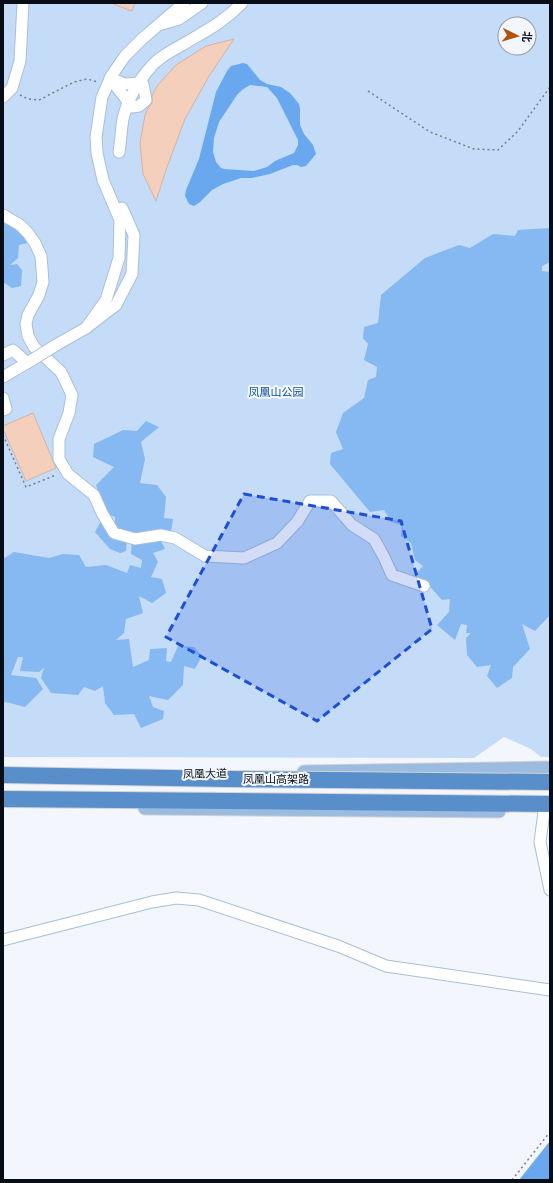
<svg xmlns="http://www.w3.org/2000/svg" width="553" height="1183" viewBox="0 0 553 1183" font-family="'Alegreya Sans','Noto Sans SC',sans-serif">
	<style>
		.green { fill: #c4dcf8; fill-rule: evenodd }
		.forest { fill: #86b8f1 }
		.water { fill: #69a8ee; fill-rule: evenodd }
		.building { fill: #f3cfbc; stroke: #d5b5a5 }
		.lines { fill: none; stroke-linecap: round; stroke-linejoin: round }
		.minor-casing { stroke: #a9bfd9; stroke-width: 13 }
		.major-casing { stroke: #d2d3d5; stroke-width: 15 }
		.highway-casing { stroke: #d2d3d5; stroke-width: 18 }
		.path { stroke: #787d85; stroke-width: 1.5; stroke-dasharray: 2 3; stroke-linecap: butt }
		.minor { stroke: #fff; stroke-width: 11 }
		.major { stroke: #9bbbdf; stroke-width: 13 }
		.highway { stroke: #588ec9; stroke-width: 16 }
		.minor-bridge-casing { stroke: #a9bfd9; stroke-width: 13; stroke-linecap: butt }
		.highway-bridge-casing { stroke: #d2d3d5; stroke-width: 18; stroke-linecap: butt }
		.minor-bridge { stroke: #fff; stroke-width: 11 }
		.highway-bridge { stroke: #588ec9; stroke-width: 16 }
		.marked { fill: #1d4ed8; fill-opacity: 0.2; stroke: #1d4ed8; stroke-width: 3; stroke-dasharray: 8 5; stroke-linejoin: round }
		.labels { text-anchor: middle; dominant-baseline: central; stroke-width: 4; stroke-linejoin: round; paint-order: stroke }
		.park-label { font-size: 11px; fill: #0c508f; stroke: #f3f7fd }
		.street-label { font-size: 11px; fill: #060d16; stroke: #f3f7fd }
	</style>
	<rect width="100%" height="100%" fill="#f3f7fd"/>
	<path class="green" d="M3,3H550V757H541L531,749L504,737L474,758L3,757ZM505,24H529V48H505Z"/>
	<g class="forest">
		<path d="M18,222L27,243L19,245L18,258L10,265L17,264L22,270L21,286L12,288L3,282V224Z"/>
		<path d="M550,228V262L542,266V271L550,272V532L549,533L550,536V615L535,631L522,624L530,649L513,667L512,678L497,688L487,676L491,665L477,667L467,655L466,638L471,633H466L467,625L461,624L455,640L437,625L449,612L450,599L442,600L424,580L414,576L423,566L415,560L411,543L401,536L402,525L391,522L384,510L370,512L330,464L331,453L343,449L336,432L343,413L364,398L368,380L376,377L377,367L364,360L368,344L363,338L364,327L378,323L381,295L425,258L459,245L470,248L493,234L515,236L518,230Z"/>
		<path d="M146,421L159,427L141,442L145,459L140,483L157,485L166,497L164,518L173,519L171,533L158,535L165,549L153,553L158,562L151,577L162,579L166,593L152,603L139,596L143,613L126,619L124,633L116,640L129,639L133,667L149,660L150,649L167,648L166,661L171,662L178,646L194,647L202,656L195,669L184,666L183,685L168,700L149,696L153,707L164,711L163,719L141,728L134,714L114,715L105,703L103,686L95,691L84,687L78,695L51,693L41,678L44,668L39,672L20,671L23,657H18L11,675L36,678L43,689L25,707L6,702L3,703V559L14,552L49,558L63,554L79,555L86,567L106,565L127,573L130,565L141,568L142,560L131,554L132,540H127L126,551L120,553L110,549L95,532L101,521L115,522V517L105,513L96,485L114,467L93,457L94,444L123,430L137,431Z"/>
	</g>
	<g class="water">
		<path d="M243,63L247,64L260,80L267,84L281,87L290,93L299,104L300,108V125L304,134L313,145L316,154L306,166L301,167L297,165H293L270,174L252,178H241L223,184L212,190L200,202L194,206L189,204L185,196L186,190L199,159L216,92L227,71L231,66ZM250,85L267,87L277,98L298,140V145L294,153L275,161L267,167L254,171L224,169L221,168L216,162L213,152L214,138L219,122L237,95L242,90Z"/>
		<path d="M550,1141V1180H519Z"/>
	</g>
	<g class="building">
		<path d="M113,3H135L132,11L113,4Z"/>
		<path d="M234,39L209,76L185,119L167,167L156,201L143,174L140,143L145,115L148,108L152,103V96L157,86L176,65L206,46Z"/>
		<path d="M33,413L56,468L26,481L3,429V426Z"/>
	</g>
	<g class="lines">
		<defs>
			<g id="minor">
				<path d="M162,24L179,19L202,3"/>
				<path d="M110,78L125,84L140,83L143,84L146,100L139,106L132,107Z"/>
				<path d="M3,97L12,88L20,61L23,3"/>
				<path d="M119,152C121,141 121,130 123,119C127,101 138,81 150,68C158,58 171,51 182,45C205,31 223,23 242,3"/>
				<path d="M3,215L20,225L28,233L35,243L41,256L43,282L39,295L28,315L26,324L28,336L34,347L61,372L72,395L69,413L59,439V459L68,474L94,495L102,513L114,533L135,539L161,535L175,538L205,556L244,558L277,543L297,522L310,501H331L352,525L374,539L384,557L392,575L424,586"/>
				<path d="M86,328L106,300L119,258L120,220L103,180L97,153L96,137L102,97L112,75L125,56L142,39L184,3"/>
				<path d="M56,345L86,328L116,305L132,274L134,235L122,208"/>
				<path d="M3,355L13,350L27,363"/>
				<path d="M3,377L32,360"/>
				<path d="M3,398L6,409L3,410"/>
				<path d="M544,812L540,842L550,890"/>
				<path d="M3,940L152,902L176,898L199,900L338,946L386,966L550,990"/>
			</g>
			<g id="major">
				<path d="M304,772L550,768"/>
				<path d="M145,808L499,811"/>
			</g>
			<path id="highway" d="M3,799L550,804"/>
		</defs>
		<use href="#minor" class="minor-casing"/>
		<use href="#major" class="major-casing"/>
		<use href="#highway" class="highway-casing"/>
		<g class="path">
			<path d="M368,91L430,132L474,149L498,150L518,131L550,87"/>
			<path d="M20,95L28,99L39,100L74,82L87,79L98,82"/>
			<path d="M3,435L26,487L56,475"/>
			<path d="M512,1180L550,1132"/>
		</g>
		<use href="#minor" class="minor"/>
		<use href="#major" class="major"/>
		<use href="#highway" class="highway"/>
		<defs>
			<path id="minor-bridge" d="M32,360L56,345"/>
			<path id="highway-bridge" d="M3,775L228,779L550,782"/>
		</defs>
		<use href="#minor-bridge" class="minor-bridge-casing"/>
		<use href="#highway-bridge" class="highway-bridge-casing"/>
		<use href="#minor-bridge" class="minor-bridge"/>
		<use href="#highway-bridge" class="highway-bridge"/>
	</g>
	<path class="marked" d="M244,494L401,521L432,629L317,721L166,637Z"/>
	<g class="labels">
		<g class="park-label">
			<text x="276" y="392">凤凰山公园</text>
		</g>
		<g class="street-label">
			<text transform="translate(205 774) rotate(-1)">凤凰大道</text>
			<text x="276" y="779">凤凰山高架路</text>
		</g>
	</g>
	<rect width="553" height="1183" fill="none" stroke="#060d16" stroke-width="8"/>
	<g transform="translate(517 36) rotate(95)"><circle r="19" fill="#f3f7fd" stroke="#9499a1"/>
	<path d="M0-3L7 15L0 10L-7 15Z" fill="#b25209"/>
	<text y="-6" font-size="11" font-weight="bold" text-anchor="middle" fill="#060d16">北</text>
	</g>
</svg>
